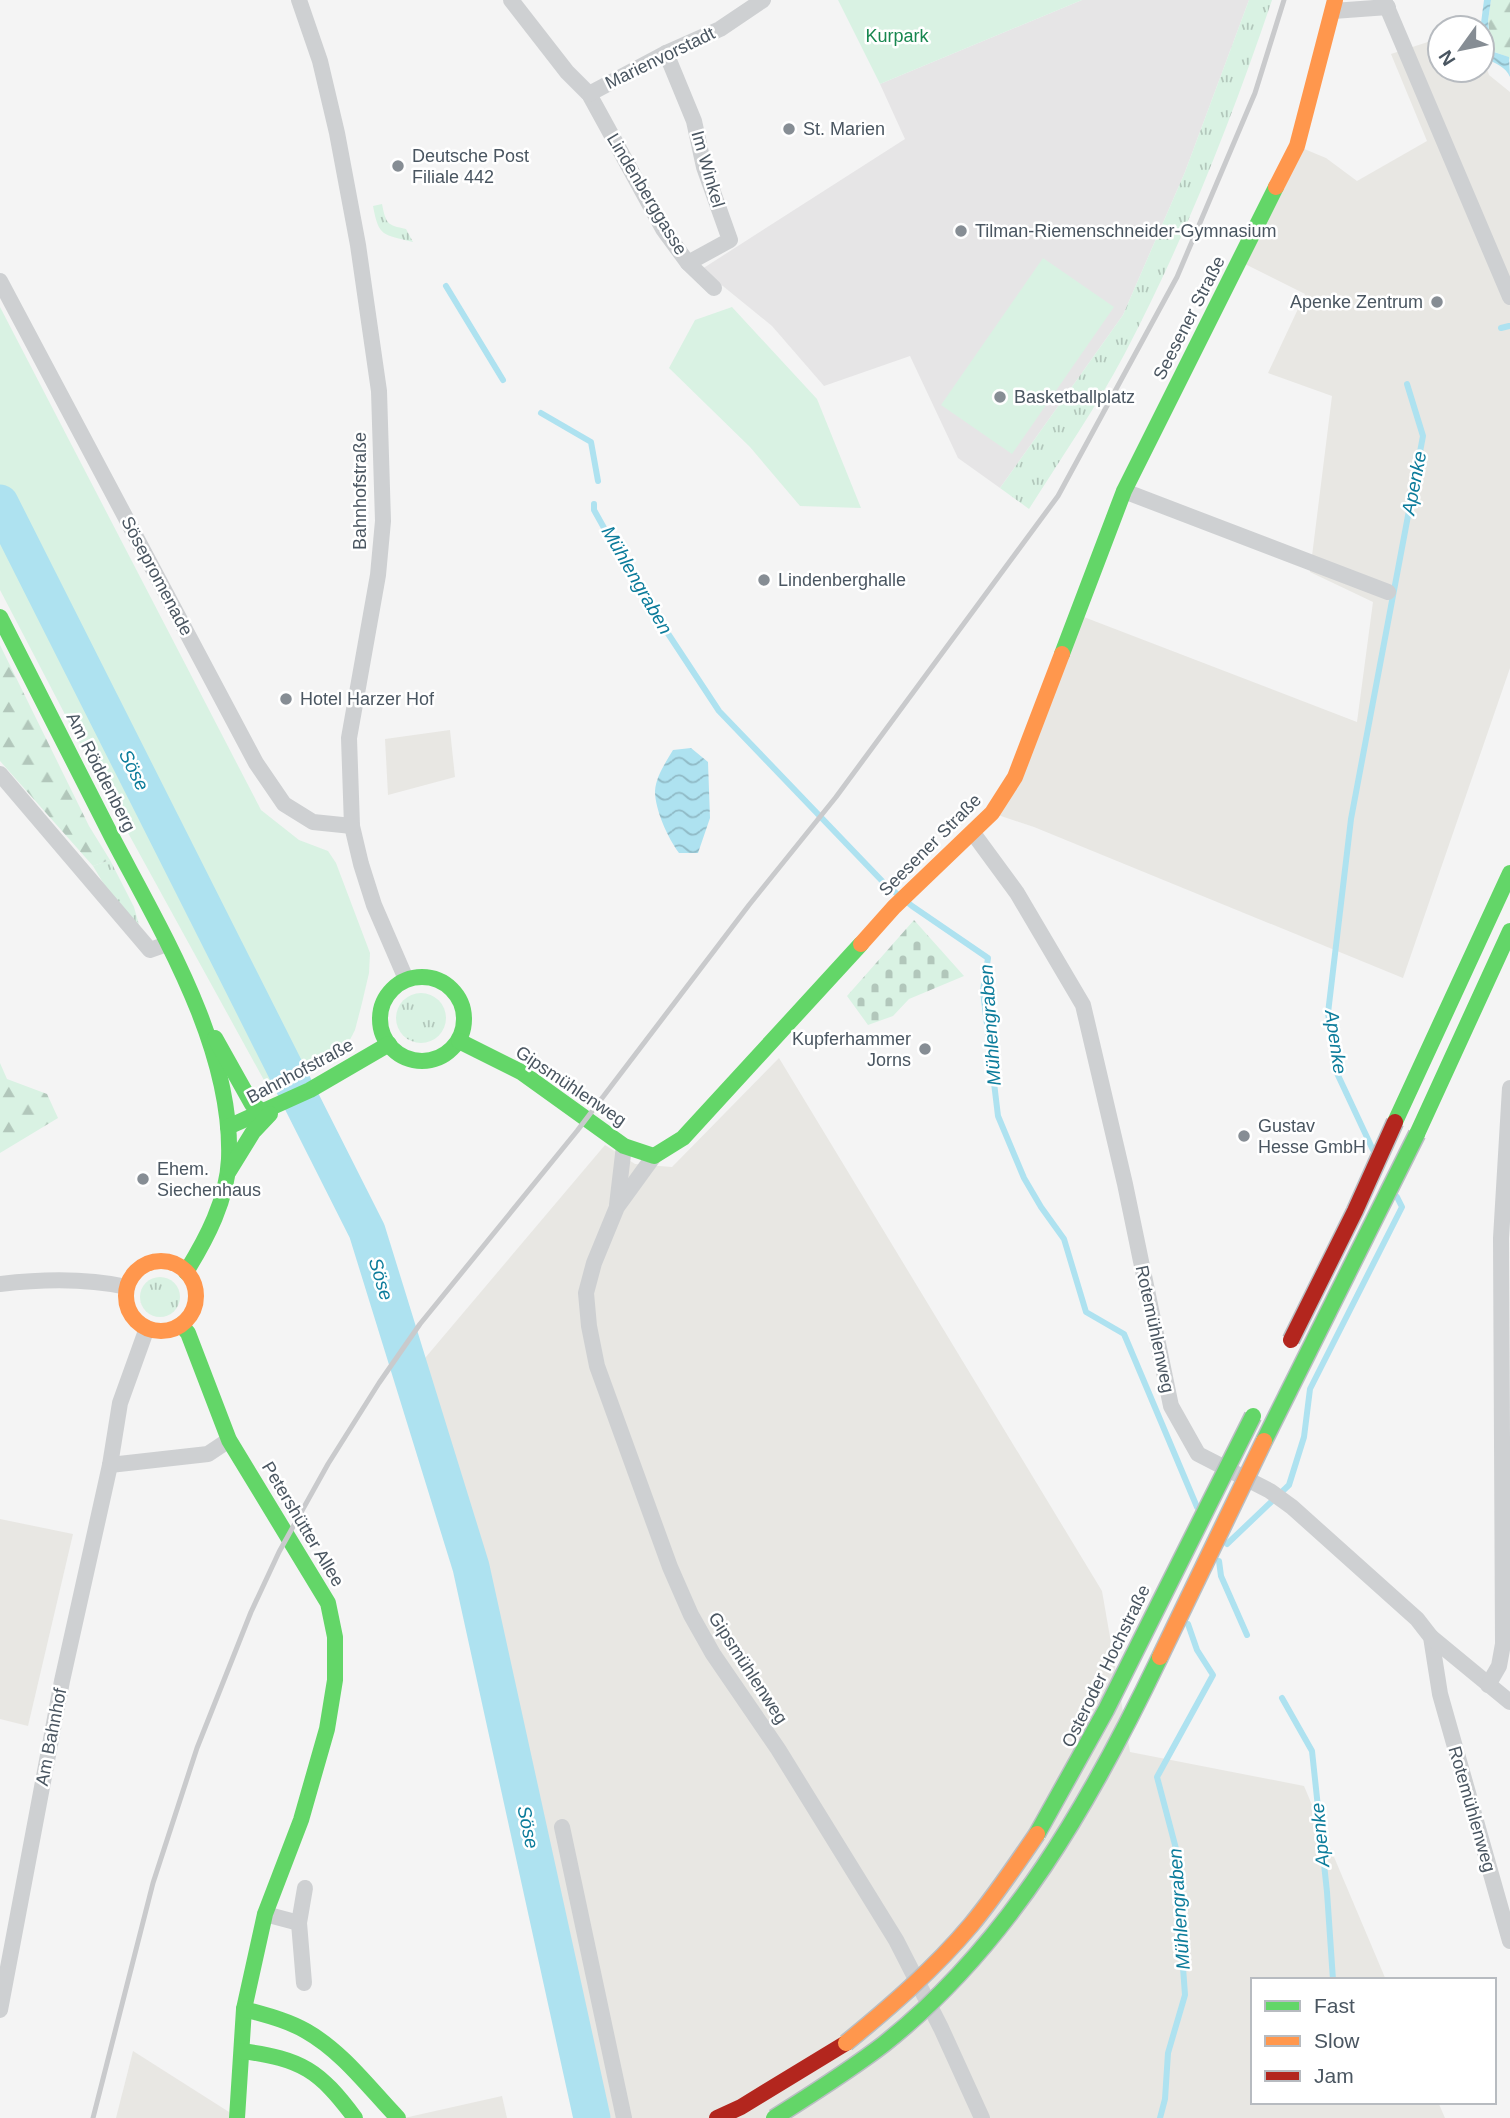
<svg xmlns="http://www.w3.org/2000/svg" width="1510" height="2118" viewBox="0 0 1510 2118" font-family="Helvetica,sans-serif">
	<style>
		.commercial { fill: #e8e7e3 }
		.education { fill: #e6e5e6 }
		.grass { fill: url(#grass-tufts) }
		.forest { fill: url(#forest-firs) }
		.cemetery { fill: url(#cemetery-stones) }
		.park { fill: #d9f2e3 }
		.water { fill: url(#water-waves) }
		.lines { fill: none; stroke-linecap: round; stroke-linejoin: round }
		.stream { stroke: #aee2f0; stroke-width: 6 }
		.river { stroke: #aee2f0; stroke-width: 37 }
		.street { stroke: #ced0d2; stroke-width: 16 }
		.fast { stroke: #63d668; stroke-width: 16 }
		.slow { stroke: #ff974d; stroke-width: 16 }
		.jam { stroke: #b3261e; stroke-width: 16 }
		.rail { stroke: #c9cacc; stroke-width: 5 }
		.fast-bridge-casing { stroke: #b9bec3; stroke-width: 19; stroke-linecap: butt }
		.slow-bridge-casing { stroke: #b9bec3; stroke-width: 19; stroke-linecap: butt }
		.jam-bridge-casing { stroke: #b9bec3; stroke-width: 19; stroke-linecap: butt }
		.fast-bridge { stroke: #63d668; stroke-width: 16 }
		.slow-bridge { stroke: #ff974d; stroke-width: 16 }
		.jam-bridge { stroke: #b3261e; stroke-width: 16 }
		.poi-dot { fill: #868d94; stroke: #fff; stroke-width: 2.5 }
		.labels { text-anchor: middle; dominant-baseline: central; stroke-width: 5; stroke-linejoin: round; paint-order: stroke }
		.park-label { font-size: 18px; fill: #17864f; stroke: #fff }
		.street-label { font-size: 18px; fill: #4a5661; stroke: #fff }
		.poi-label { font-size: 18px; fill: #4a5661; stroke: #fff; text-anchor: start }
		.water-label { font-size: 19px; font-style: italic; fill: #0c7c9b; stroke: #fff }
	</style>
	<defs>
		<pattern id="grass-tufts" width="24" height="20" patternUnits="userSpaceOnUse" patternTransform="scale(1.75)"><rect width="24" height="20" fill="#d9f2e3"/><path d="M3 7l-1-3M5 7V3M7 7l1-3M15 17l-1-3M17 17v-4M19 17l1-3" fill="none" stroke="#b2c7bb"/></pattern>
		<pattern id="forest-firs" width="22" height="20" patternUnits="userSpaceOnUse" patternTransform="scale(1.75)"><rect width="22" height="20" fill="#d9f2e3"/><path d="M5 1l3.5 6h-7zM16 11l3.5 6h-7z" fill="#b2c7bb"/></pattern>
		<pattern id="cemetery-stones" width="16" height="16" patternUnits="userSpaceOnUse" patternTransform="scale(1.75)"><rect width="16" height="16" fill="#d9f2e3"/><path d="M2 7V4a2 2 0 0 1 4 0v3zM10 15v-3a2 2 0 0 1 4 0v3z" fill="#b2c7bb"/></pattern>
		<pattern id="water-waves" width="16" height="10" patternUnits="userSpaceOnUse" patternTransform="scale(1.75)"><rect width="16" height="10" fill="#aee2f0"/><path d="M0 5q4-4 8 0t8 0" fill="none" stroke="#90bac6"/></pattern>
	</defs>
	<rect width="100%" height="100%" fill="#f4f4f4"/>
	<g class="commercial">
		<path d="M1440,38V70H1482V54L1489,75L1510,92V668L1403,978L1034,827L992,813L1076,614L1357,722L1373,602L1310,572L1332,396L1268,373L1305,294L1239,261L1297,146L1326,158L1357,181L1427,141L1391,54Z"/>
		<path d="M450,730L455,777L388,795L385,739Z"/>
		<path d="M779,1058L1102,1591L1130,1752L1304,1786L1386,1980H1253V2102H1438L1445,2118H603L523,1751L475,1562L420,1364L605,1145L635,1164L672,1167Z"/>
		<path d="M0,1519L73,1534L28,1726L0,1719Z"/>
		<path d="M133,2051L229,2112V2118H116Z"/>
		<path d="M502,2096L507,2118H404Z"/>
	</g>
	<path class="education" d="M1082,0H1249L1185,172L1123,315L1000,488L958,458L910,356L824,386L772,326L702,269L905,139L880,84Z"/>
	<g class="grass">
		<path d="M1249,0H1272C1231,121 1184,241 1124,355C1096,408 1061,458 1029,509L1000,488L1123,315L1185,172Z"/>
		<path d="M382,204C386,224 387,225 406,229L413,242C383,234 379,238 373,206Z"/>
		<path d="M110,860L134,907L141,932L111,896L93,866Z"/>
		<circle cx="421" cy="1018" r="25"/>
		<circle cx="160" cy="1297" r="20"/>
	</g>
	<g class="forest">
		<path d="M1491,0H1510V60L1508,57L1492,51L1488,21Z"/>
		<path d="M0,645L89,826L110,860L93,866L0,761Z"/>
		<path d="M0,1063L7,1079L47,1094L58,1118L0,1153Z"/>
	</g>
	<path class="cemetery" d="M914,920L964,976L909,999L893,1016L868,1025L847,996Z"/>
	<g class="park">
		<path d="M838,0H1082L880,84Z"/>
		<path d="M1043,258L1114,307L1012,454L941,405Z"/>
		<path d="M0,307L261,810L299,840L328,851L336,863L370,953L369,973L362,1003L355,1030L341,1057L271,1093L105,791L0,590Z"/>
		<path d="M732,307L817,399L861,508L800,506L750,447L669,368L695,320Z"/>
	</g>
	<g class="water">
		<path d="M1484,0H1491L1488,21L1491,51L1509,57L1510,77C1506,67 1495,63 1486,59L1481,23Z"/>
		<path d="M691,748L708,762L710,818L698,853H679C668,838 655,810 655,791C656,776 666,762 673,750Z"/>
	</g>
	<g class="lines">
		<g class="stream">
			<path d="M446,286L503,380"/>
			<path d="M1501,328L1509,326"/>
			<path d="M541,413L591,442L598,481"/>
			<path d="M594,504V510L636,585L719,711L885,884L912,906L988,958L983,991L998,1116L1024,1178L1041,1207L1064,1239L1086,1312L1124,1334L1197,1507"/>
			<path d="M1373,1150L1336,1071L1328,1013L1351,819L1423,436L1407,384"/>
			<path d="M1227,1544L1289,1485L1304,1437L1310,1389L1402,1207L1397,1197"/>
			<path d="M1219,1561L1221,1576L1247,1635"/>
			<path d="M1282,1698L1312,1751L1327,1892L1333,1980"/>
			<path d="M1160,2118L1165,2099L1168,2053L1185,1995L1178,1898L1179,1860L1157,1777L1213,1675L1197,1650L1188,1624"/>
		</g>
		<path class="river" d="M0,503L367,1231L471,1567L592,2118"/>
		<g class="street">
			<path d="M299,0L320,61L337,133L358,245L379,391L383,521L378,575L349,738L352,826L361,864L374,905L406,979"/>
			<path d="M511,0L567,72L589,94L663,229L688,263L714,288"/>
			<path d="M1384,0L1510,297"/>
			<path d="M1333,11L1388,7"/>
			<path d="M666,53L694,121L704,167L730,240L688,263"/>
			<path d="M589,94L666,53L720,29L763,0"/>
			<path d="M0,281L256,763L284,804L313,822L352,826"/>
			<path d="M1124,491L1388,592"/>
			<path d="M0,774L150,950L167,944"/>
			<path d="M973,833L1017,893L1083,1005L1125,1184L1171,1406L1198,1454L1270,1491L1292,1507L1417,1619L1431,1637L1440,1694L1510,1941"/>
			<path d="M654,1156L617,1207L594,1263L586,1293L589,1326L597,1366L670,1567L691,1615L713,1654L778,1749L896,1940L941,2028L982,2118"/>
			<path d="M617,1205L624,1146"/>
			<path d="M0,1284C42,1279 86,1278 127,1287"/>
			<path d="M110,1465L208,1454L229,1440"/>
			<path d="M1431,1637L1510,1702"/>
			<path d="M1488,1685L1499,1666L1503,1644L1501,1238L1510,1088"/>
			<path d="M562,1827L624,2118"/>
			<path d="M265,1914L299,1923"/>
			<path d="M304,1983L299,1923L305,1888"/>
			<path d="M0,2010L62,1681L110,1465L120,1403L147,1328"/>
		</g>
		<g class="fast">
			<path d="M0,617C38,691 75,765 113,839C163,934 233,1049 229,1159C227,1200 207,1238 186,1272"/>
			<path d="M1062,654L1124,491L1276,187"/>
			<circle cx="422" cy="1019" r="42"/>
			<path d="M215,1038L252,1104L265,1113"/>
			<path d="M459,1041L521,1072L624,1146L654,1156L683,1138L861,944"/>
			<path d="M1395,1122L1510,873"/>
			<path d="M228,1127L310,1090L389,1044"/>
			<path d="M1417,1134L1510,931"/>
			<path d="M229,1171L253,1132L270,1114"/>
			<path d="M181,1325L188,1333L229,1440L328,1603L335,1637V1680L327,1729L301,1820L265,1914L244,2009L237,2118"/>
			<path d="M244,2009C265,2015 287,2020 306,2031C343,2052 369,2088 398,2118"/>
			<path d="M242,2051C302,2059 319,2070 355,2118"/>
		</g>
		<g class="slow">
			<path d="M1276,187L1297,146L1335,0"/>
			<path d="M861,944L894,907L992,813L1015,777L1062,654"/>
			<circle cx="161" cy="1296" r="35"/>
		</g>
		<path class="jam" d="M717,2118L741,2107L846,2043"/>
		<path class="rail" d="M93,2118L153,1883L197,1748L251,1612L279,1552L328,1464L379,1383L420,1324L577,1131L749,905L836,797L1058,496L1177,277L1255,93L1284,0"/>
		<defs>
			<g id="fast-bridge">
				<path d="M1264,1441L1417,1134"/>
				<path d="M1037,1834L1106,1710L1253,1416"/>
				<path d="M774,2118C812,2094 849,2071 884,2044C1011,1943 1091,1801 1160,1657"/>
			</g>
			<g id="slow-bridge">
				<path d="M1160,1657L1264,1441"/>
				<path d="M846,2043C890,2007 934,1969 971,1925C995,1896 1016,1865 1037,1834"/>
			</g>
			<path id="jam-bridge" d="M1291,1340L1355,1211L1395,1122"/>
		</defs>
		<use href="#fast-bridge" class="fast-bridge-casing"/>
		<use href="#slow-bridge" class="slow-bridge-casing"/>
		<use href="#jam-bridge" class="jam-bridge-casing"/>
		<use href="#fast-bridge" class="fast-bridge"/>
		<use href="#slow-bridge" class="slow-bridge"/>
		<use href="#jam-bridge" class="jam-bridge"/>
	</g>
	<g class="poi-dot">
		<circle cx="789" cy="129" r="7"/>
		<circle cx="398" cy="166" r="7"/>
		<circle cx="961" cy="231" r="7"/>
		<circle cx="1437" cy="302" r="7"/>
		<circle cx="1000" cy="397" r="7"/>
		<circle cx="764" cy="580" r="7"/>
		<circle cx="286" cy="699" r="7"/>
		<circle cx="925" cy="1049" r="7"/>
		<circle cx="1244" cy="1136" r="7"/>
		<circle cx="143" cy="1179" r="7"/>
	</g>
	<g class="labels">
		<g class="park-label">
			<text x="897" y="36">Kurpark</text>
		</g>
		<g class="street-label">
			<text transform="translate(660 58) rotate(-26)">Marienvorstadt</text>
			<text transform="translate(708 169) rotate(74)">Im Winkel</text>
			<text transform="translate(647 194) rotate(59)">Lindenberggasse</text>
			<text transform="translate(1189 318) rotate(-63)">Seesener Straße</text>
			<text transform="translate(360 491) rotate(-90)">Bahnhofstraße</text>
			<text transform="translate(157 576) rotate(62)">Sösepromenade</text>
			<text transform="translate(101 772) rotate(63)">Am Röddenberg</text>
			<text transform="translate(930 845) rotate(-45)">Seesener Straße</text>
			<text transform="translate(300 1071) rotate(-28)">Bahnhofstraße</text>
			<text transform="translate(571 1086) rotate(34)">Gipsmühlenweg</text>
			<text transform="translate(1155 1329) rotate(78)">Rotemühlenweg</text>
			<text transform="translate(303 1524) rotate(59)">Petershütter Allee</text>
			<text transform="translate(1106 1666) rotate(-64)">Osteroder Hochstraße</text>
			<text transform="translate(748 1668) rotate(57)">Gipsmühlenweg</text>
			<text transform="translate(51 1737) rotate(-79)">Am Bahnhof</text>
			<text transform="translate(1472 1809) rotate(74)">Rotemühlenweg</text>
		</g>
		<g class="poi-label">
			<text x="803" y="129">St. Marien</text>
			<text x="412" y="156">Deutsche Post<tspan x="412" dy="21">Filiale 442</tspan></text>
			<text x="975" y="231">Tilman-Riemenschneider-Gymnasium</text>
			<text x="1423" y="302" text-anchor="end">Apenke Zentrum</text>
			<text x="1014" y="397">Basketballplatz</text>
			<text x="778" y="580">Lindenberghalle</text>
			<text x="300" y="699">Hotel Harzer Hof</text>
			<text x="911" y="1039" text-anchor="end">Kupferhammer<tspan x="911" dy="21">Jorns</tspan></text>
			<text x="1258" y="1126">Gustav<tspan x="1258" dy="21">Hesse GmbH</tspan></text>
			<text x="157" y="1169">Ehem.<tspan x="157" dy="21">Siechenhaus</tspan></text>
		</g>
		<g class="water-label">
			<text transform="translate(1414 483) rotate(-79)">Apenke</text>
			<text transform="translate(637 580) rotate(60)">Mühlengraben</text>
			<text transform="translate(134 770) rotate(63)">Söse</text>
			<text transform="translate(990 1025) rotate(-94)">Mühlengraben</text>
			<text transform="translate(1336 1042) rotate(82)">Apenke</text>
			<text transform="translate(381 1279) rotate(73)">Söse</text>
			<text transform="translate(528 1827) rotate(78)">Söse</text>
			<text transform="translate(1320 1835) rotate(-95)">Apenke</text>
			<text transform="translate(1179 1909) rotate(-94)">Mühlengraben</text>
		</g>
	</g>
	<rect x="1251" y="1978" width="245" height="126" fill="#ffffff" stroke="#b7bbc0" stroke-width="2"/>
	<rect x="1265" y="2001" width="35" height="10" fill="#63d668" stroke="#b7bbc0" stroke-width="2"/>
	<text x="1314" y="2013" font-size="21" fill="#4a5661">Fast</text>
	<rect x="1265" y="2036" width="35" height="10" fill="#ff974d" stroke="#b7bbc0" stroke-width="2"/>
	<text x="1314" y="2048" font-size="21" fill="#4a5661">Slow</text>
	<rect x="1265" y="2071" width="35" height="10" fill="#b3261e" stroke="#b7bbc0" stroke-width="2"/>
	<text x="1314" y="2083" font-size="21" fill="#4a5661">Jam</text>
	<g transform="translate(1461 49) rotate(237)"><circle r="33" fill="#ffffff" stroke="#b7bbc0" stroke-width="2"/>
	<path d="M0-5L12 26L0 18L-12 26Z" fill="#868d94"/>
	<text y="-10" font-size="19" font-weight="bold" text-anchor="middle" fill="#4a5661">N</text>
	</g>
</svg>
